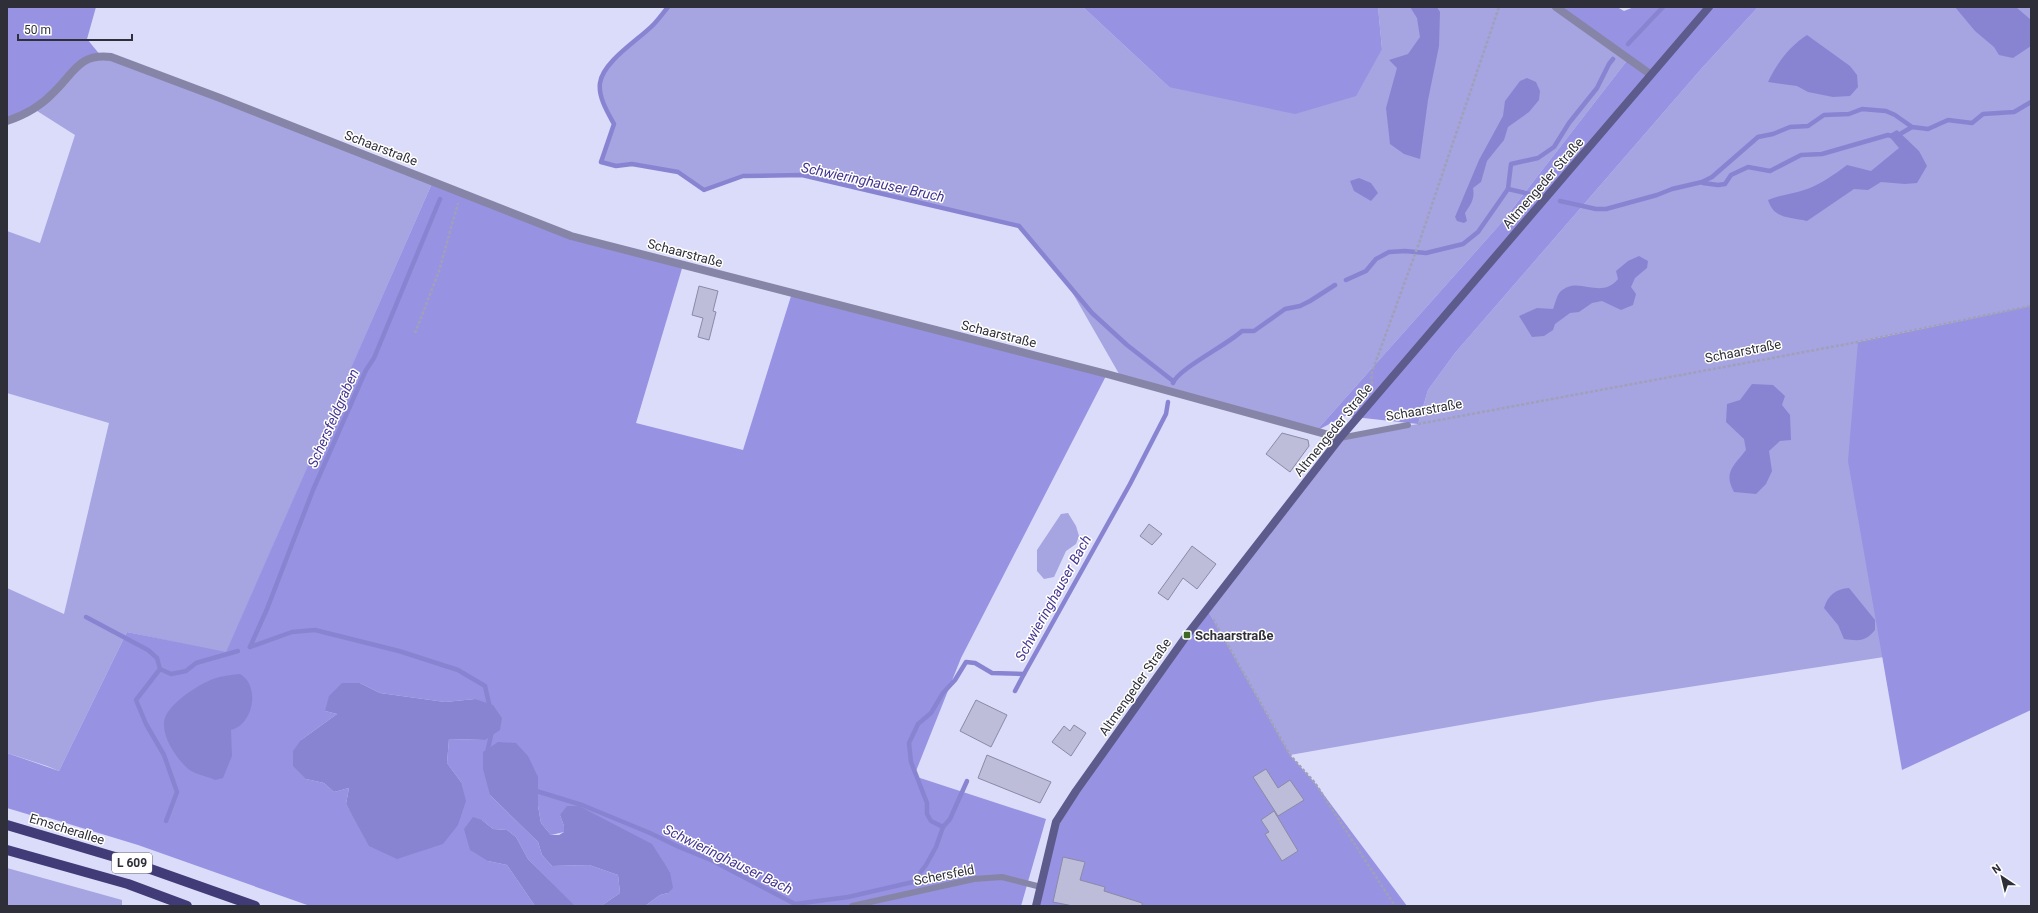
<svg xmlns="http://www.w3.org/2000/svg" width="2038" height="913" viewBox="0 0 2038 913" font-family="Roboto,sans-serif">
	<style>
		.green { fill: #a6a4e1 }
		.forest { fill: #9792e2; fill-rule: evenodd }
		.water { fill: #8984d2 }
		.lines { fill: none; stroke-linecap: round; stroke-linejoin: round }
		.stream { stroke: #8984d2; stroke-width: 4.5 }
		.building { fill: #bdbdda; stroke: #8a8aa6 }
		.path { stroke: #a0a0b9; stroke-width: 2.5; stroke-dasharray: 3 2; stroke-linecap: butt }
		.lane { stroke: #8685a8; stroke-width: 6 }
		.street { stroke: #8685a8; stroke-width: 8 }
		.secondary { stroke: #5d5a8c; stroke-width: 8 }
		.primary { stroke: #413b77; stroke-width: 10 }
		.poi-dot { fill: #3e6825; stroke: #fff; stroke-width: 1.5 }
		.labels { text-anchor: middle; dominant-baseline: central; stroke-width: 3; stroke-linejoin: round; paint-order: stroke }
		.shield { fill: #fff; stroke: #6d6d75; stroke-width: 1 }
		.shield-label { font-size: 12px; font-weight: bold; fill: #2f2f3a }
		.street-label { font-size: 13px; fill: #2f2f3a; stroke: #fff }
		.poi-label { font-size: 13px; font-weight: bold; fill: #2f2f3a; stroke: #fff; text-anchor: start }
		.water-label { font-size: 14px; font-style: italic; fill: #443591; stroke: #fff }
	</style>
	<rect width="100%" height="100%" fill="#dbdbfa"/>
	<g class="green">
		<path d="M668,7H1083L1169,87L1382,49L1378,7H1556L1629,58L1502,222L1316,431L1122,379L1064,278L1019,226L802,175L743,176L704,190L678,172L632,164L616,166L601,162L614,124C608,113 598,97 600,83C603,61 640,39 654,24C659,19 663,13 668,7Z"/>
		<path d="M1758,7H2031V306L1858,342L1884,657L1598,701L1290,755L1207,609L1340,438L1418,424L1428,390L1455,353L1702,68Z"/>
		<path d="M101,56L433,181L226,653L127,632L59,771L47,766L7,753V588L64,614L109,423L7,393V231L40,243L75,135L34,109L77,65Z"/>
		<path d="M1068,513L1076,526L1079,536L1076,544L1066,551L1054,577L1044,579L1037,571V550L1061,514Z"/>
		<path d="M7,868L122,900V906H7Z"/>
	</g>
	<g class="forest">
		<path d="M7,7H96L87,39L101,56L94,57L54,93L7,121Z"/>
		<path d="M1083,7H1378L1382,49L1356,96L1295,114L1169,87Z"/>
		<path d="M1556,7H1617L1624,11L1634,7H1758L1702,68L1455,353L1428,390L1418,424L1345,416L1316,431L1502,222L1629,58Z"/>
		<path d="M433,181L571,236L683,265L636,423L743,450L792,293L1107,374L961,658L914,776L1046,819L1021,906H645L660,895L668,893L670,872L661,860L560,815L564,826V832L551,835L541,823L538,806L490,795L538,842L542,855L552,866L589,865L618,875L620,893L601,906L573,905L528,859L516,837L507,830L493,829L482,820L488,861L507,865L535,906H310L138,845L46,817H37L7,808V753L59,771L127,632L226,652ZM360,683L380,693L445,702L475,699L485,740L449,739L447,763L461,782L352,814L346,804L349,788L334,792L324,783L306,779L301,740L337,714L325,711Z"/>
		<path d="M2031,306V710L1902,770L1848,461L1858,342Z"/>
		<path d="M1207,609L1290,755L1315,783L1407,906H1036L1056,822Z"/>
	</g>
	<g class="water">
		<path d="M1410,7H1437L1440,12L1439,46L1428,100L1420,159L1404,154L1390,144L1386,108L1397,68L1389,60L1408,54L1420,37L1417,18Z"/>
		<path d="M1955,7H2016L2031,20V46L2013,58L1999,55L1994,47L1975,31Z"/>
		<path d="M1807,35L1850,66L1857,75L1858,87L1850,96L1833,97L1808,92L1797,86L1768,82C1777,63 1789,47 1807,35Z"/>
		<path d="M1527,78L1536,82L1540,91L1539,100L1529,112L1508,127L1504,140L1487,161L1481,182L1473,188C1475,199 1471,204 1465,213L1467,221L1464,223L1457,221L1455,217L1479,160L1503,116L1505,101L1520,81Z"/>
		<path d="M1897,130L1919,151L1927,166L1917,183L1905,184L1881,182L1868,190L1854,189L1807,221C1789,217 1774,219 1768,200C1780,195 1792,194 1804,190C1818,186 1835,174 1847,165L1871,171L1899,148L1888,135Z"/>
		<path d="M1359,178L1371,183L1378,193L1371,201L1354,191L1350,181Z"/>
		<path d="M1639,256L1648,261L1647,268L1635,278L1631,287L1636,294L1633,305L1621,310L1602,301L1592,303L1579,312L1570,313L1555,324L1553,330L1544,336L1532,337L1519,316L1537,308L1553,309C1555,304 1557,295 1560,292C1578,274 1600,301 1618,279L1616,271L1628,261Z"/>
		<path d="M1752,384L1773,385L1785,396L1782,405L1790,415L1791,440L1780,441L1769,451L1772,471L1766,484L1756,494L1734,492C1723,472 1734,466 1746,450L1744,439L1726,422L1727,404L1740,400Z"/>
		<path d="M1849,588L1875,620V630C1865,642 1859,641 1844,639L1838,625L1824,608C1828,595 1836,589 1849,588Z"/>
		<path d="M240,674C261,686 253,725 231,730L232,756L223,778L215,780C205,775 193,775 185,766C175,756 163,738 164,723C164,706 199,684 213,679C222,676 230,675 240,674Z"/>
		<path d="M342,683H360L380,693L445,702L475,699L493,705L502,718L500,730L485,740L449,739L447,763L461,782L466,801L458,825L443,844L397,859L369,846L346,804L349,788L334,792L324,783L306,779L293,766V751L301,740L337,714L325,711L329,696Z"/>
		<path d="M498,742L516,743L528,756L538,777V806L541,823L551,835H559L564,832V826L560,815L567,806H579L652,844L670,872L673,888L668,893L660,895L645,906H601L620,893L618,875L589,865L552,866L542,855L538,842L490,795L483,769V752Z"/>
		<path d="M473,817L482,820L493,829L507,830L516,837L528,859L575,906H535L507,865L488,861L470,850L464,829Z"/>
	</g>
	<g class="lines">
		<g class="stream">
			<path d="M668,7C663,13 659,19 654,24C640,39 603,61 600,83C598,97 608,113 614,124L601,162L616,166L632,164L678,172L704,190L743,176L802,175L1019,226L1092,313L1127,345L1173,381"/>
			<path d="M1628,44L1663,7"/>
			<path d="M1703,183L1718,185L1725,184L1731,175L1748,167L1770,171L1801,155L1822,154L1888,135L1895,137L1912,127"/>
			<path d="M1508,189L1534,195"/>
			<path d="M1560,201L1596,209H1606L1657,195L1672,189L1702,182L1712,177L1758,137L1773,134L1790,127L1808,126L1824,115L1849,114L1862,109L1886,111L1895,115L1912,127L1928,129L1948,120L1972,123L1983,114L2014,112L2031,102"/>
			<path d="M1346,280L1366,271L1376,259L1389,252L1405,251L1426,253L1463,244L1478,232L1508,189L1511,164L1538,158L1554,147L1569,123L1597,88L1609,64L1613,59"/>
			<path d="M1173,383C1178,369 1227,345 1242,331H1254L1285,309L1300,306L1310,301L1335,285"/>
			<path d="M86,617L148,650L157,658L160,669"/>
			<path d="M250,647L292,632L315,630L399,651L458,670L485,686L490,708"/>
			<path d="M250,647L267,609L313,490L366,370L374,358L440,199"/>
			<path d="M1015,691L1024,674"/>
			<path d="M487,753L492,731"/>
			<path d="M533,790L582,805L650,833L679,847L711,860L795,904L848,897L913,882L926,865L936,847L943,827L931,821L927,814V803L911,762L909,743L918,724L931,713L943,693L955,680L966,662L975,663L992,673L1024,674L1130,484L1166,414L1168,402"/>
			<path d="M166,821L177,792L164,755L146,724L136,700L160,669L171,674L186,671L196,663L238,651"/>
			<path d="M943,827L950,819L967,781"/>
		</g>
	</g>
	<g class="building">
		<path d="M699,286L718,291L713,311L716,312L709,340L698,337L703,318L692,315Z"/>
		<path d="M1282,433L1308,440L1309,446L1290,472L1266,454Z"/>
		<path d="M1149,524L1162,534L1152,545L1140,536Z"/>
		<path d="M1192,546L1216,564L1197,589L1183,578L1168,600L1158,593Z"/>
		<path d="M976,700L1007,715L991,747L960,731Z"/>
		<path d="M1074,725L1086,733L1071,756L1052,742L1064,726L1070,731Z"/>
		<path d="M987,755L1051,782L1040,803L978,778Z"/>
		<path d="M1266,769L1278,788L1290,780L1304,800L1278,816L1253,777Z"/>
		<path d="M1274,811L1298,851L1282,861L1265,834L1269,832L1261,820Z"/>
		<path d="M1063,857L1085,862L1080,880L1105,887L1104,891L1142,903V906H1073L1053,902Z"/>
	</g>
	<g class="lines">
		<g class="path">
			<path d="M415,333L439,271L458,203"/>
			<path d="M1372,384L1371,375L1419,243L1499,7"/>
			<path d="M1418,424L1858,342L2031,306"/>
			<path d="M1213,619L1290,755L1315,783L1395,906"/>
		</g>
		<g class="lane">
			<path d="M1340,438L1408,425"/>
			<path d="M852,906L974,879L1002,877L1041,887"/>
		</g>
		<g class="street">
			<path d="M1556,7L1650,74"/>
			<path d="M7,121C25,115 41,106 54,92C74,73 79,53 111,57L220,98L571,236L1107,374L1340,438"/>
		</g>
		<path class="secondary" d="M1036,906L1056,822L1076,791L1187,635L1340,438L1709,7"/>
		<g class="primary">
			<path d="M7,825L125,860L255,906"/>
			<path d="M7,850L128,884L187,906"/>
		</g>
	</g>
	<rect class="poi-dot" x="1183" y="631" width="8" height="8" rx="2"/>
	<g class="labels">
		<rect class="shield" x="112" y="853" width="40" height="20" rx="3"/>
		<g class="shield-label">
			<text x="132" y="863">L 609</text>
		</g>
		<g class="street-label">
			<text transform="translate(381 148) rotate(21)">Schaarstraße</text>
			<text transform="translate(1543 183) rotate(-49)">Altmengeder Straße</text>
			<text transform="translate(685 253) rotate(15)">Schaarstraße</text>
			<text transform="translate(999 334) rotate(14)">Schaarstraße</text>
			<text transform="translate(1743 351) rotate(-11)">Schaarstraße</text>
			<text transform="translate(1424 410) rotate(-10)">Schaarstraße</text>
			<text transform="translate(1333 430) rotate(-51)">Altmengeder Straße</text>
			<text transform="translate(1135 687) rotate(-55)">Altmengeder Straße</text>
			<text transform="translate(67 829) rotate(17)">Emscherallee</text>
			<text transform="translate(944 875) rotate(-11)">Schersfeld</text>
		</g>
		<g class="poi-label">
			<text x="1195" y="635">Schaarstraße</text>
		</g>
		<g class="water-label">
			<text transform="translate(873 182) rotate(12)">Schwieringhauser Bruch</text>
			<text transform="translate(333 418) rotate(-66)">Schersfeldgraben</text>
			<text transform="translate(1053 598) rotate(-61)">Schwieringhauser Bach</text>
			<text transform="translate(728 859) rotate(26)">Schwieringhauser Bach</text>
		</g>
	</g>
	<rect width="2038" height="913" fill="none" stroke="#2f2f3a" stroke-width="16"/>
	<g transform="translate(2002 877) rotate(325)" stroke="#ffffff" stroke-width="3" paint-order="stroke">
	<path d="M0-3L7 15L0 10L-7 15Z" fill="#2f2f3a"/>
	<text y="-6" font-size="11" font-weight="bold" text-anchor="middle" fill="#2f2f3a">N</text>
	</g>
	<path d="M18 34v6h114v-6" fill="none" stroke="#2f2f3a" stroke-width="2"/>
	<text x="24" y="34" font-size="12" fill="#2f2f3a" stroke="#ffffff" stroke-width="3" paint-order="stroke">50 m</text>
</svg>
